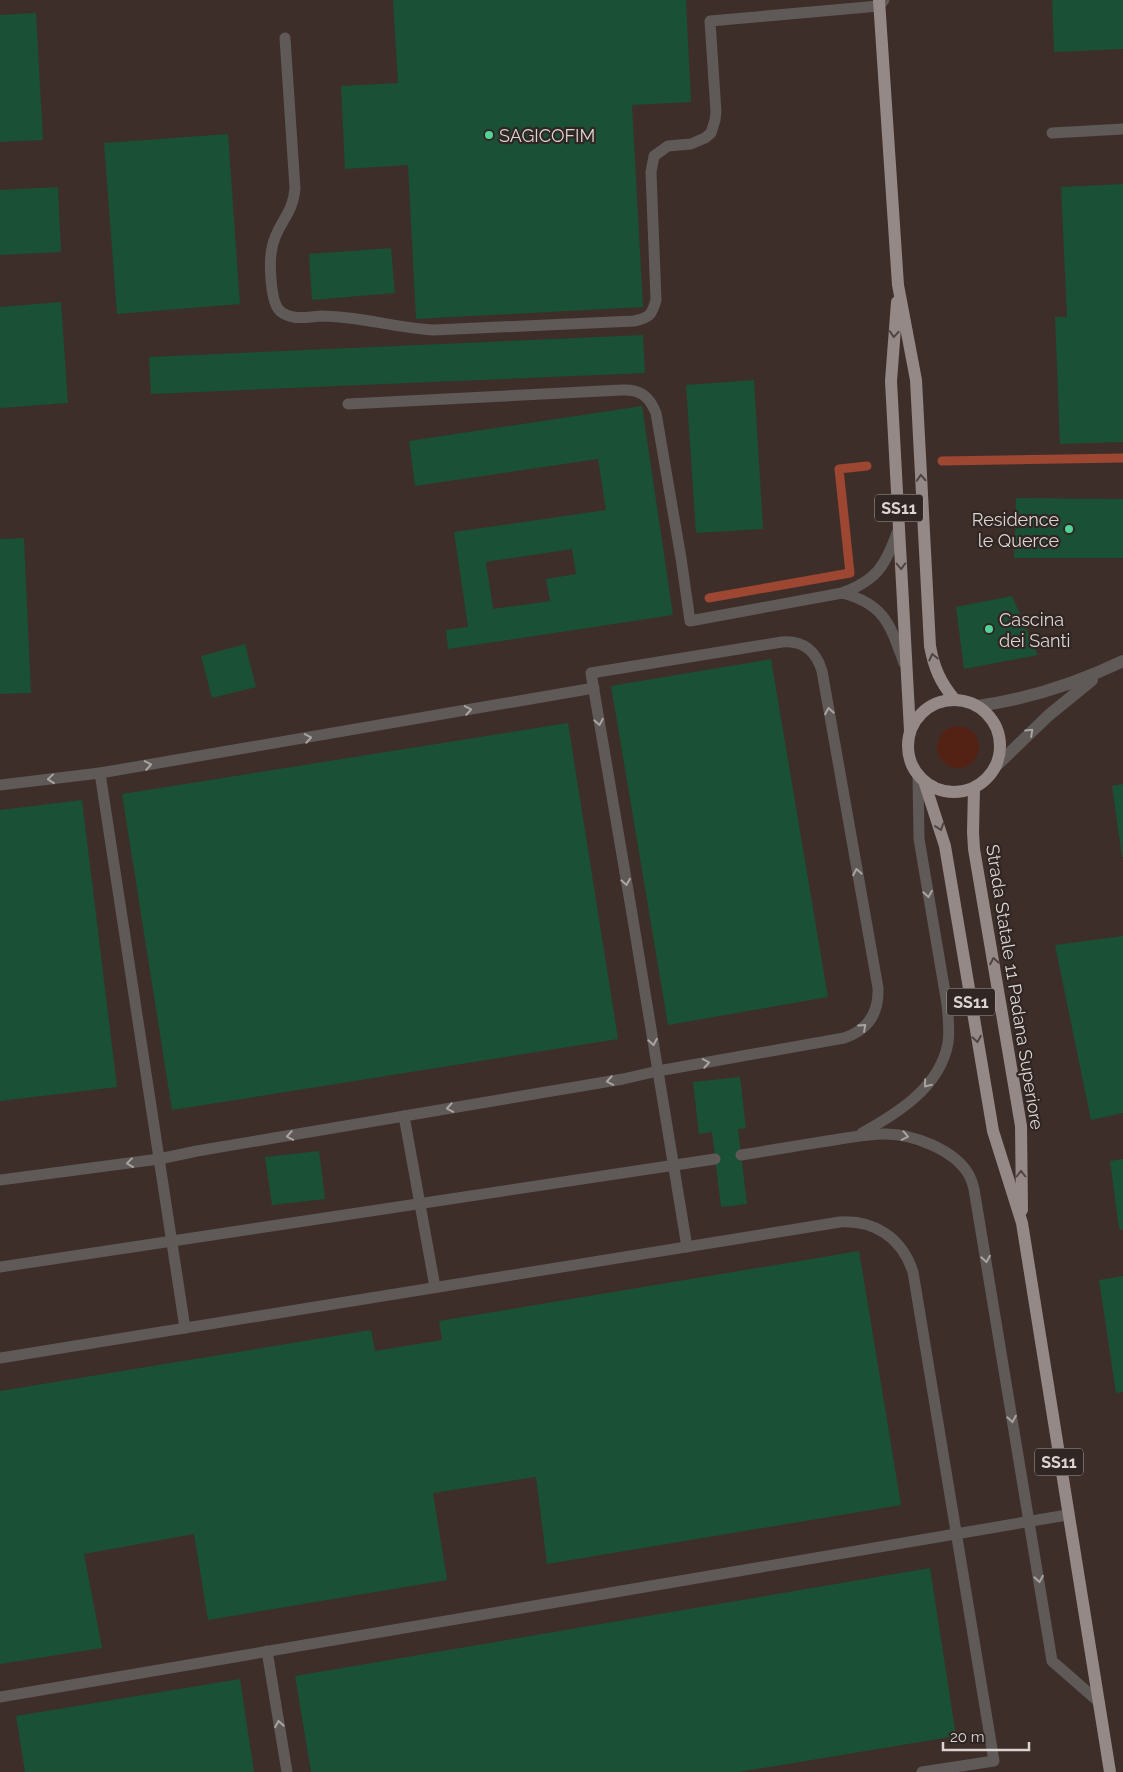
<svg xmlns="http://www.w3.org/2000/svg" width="1123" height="1772" viewBox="0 0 1123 1772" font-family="Raleway,sans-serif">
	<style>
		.built { fill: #3e2e29 }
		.green { fill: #542215 }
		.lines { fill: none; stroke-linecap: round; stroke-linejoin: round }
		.stream { stroke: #9d4631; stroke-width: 9 }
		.building { fill: #195036; fill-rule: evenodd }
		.service { stroke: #5f5958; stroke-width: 11 }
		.minor { stroke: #5f5958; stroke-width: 12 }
		.primary { stroke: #948986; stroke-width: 12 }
		.oneway { stroke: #4e4441 }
		.oneway2 { stroke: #a9a3a1 }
		.poi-dot { fill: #52d397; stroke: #302623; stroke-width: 2 }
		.labels { text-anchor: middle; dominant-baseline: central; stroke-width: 4.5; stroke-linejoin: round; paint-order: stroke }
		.shield { fill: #302623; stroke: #a8a09e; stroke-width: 1 }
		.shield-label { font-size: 16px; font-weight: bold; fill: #dbd4d2 }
		.poi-label { font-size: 18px; fill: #dbd4d2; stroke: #302623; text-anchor: start }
		.street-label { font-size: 18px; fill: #dbd4d2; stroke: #302623 }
	</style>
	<rect width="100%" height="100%" fill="#302623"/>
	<rect class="built" x="0" y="0" width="1123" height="1772"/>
	<circle class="green" cx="958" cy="747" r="21"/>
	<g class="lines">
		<g class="stream">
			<path d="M942,461L1123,458"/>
			<path d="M709,598L850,573L839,469L867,466"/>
		</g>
	</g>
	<g class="building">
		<path d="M393,0H686L691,102L632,105L643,307L416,319L408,165L345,169L341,86L398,83Z"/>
		<path d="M1052,0H1123V49L1054,52Z"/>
		<path d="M36,13L43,140L0,142V15Z"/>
		<path d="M228,134L240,304L117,314L104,143Z"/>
		<path d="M1123,184V442L1060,444L1055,317H1067L1061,187Z"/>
		<path d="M58,187L61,252L0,255V190Z"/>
		<path d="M391,248L395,293L312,300L309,254Z"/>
		<path d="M61,302L68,403L0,408V307Z"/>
		<path d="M643,335L645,373L151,394L149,357Z"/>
		<path d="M754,380L763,529L696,533L686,385Z"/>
		<path d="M642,406L673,615L448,649L446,630L468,627L454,532L606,510L598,459L415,486L409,441ZM572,549L576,574L546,579L550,601L493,609L486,562Z"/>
		<path d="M1016,498L1123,499V558H1014Z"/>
		<path d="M24,538L31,693L0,694V539Z"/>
		<path d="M1012,596L1038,655L964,669L956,607Z"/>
		<path d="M245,644L256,687L212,698L201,656Z"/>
		<path d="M771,659L828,997L668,1025L611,686Z"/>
		<path d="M568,723L618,1039L172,1110L122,794Z"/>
		<path d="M1123,784V857H1122L1112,786Z"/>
		<path d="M82,800L117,1087L0,1101V810Z"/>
		<path d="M1123,936V1113L1091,1120L1055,945Z"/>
		<path d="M740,1077L746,1128L738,1129L747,1204L721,1207L712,1132L699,1134L693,1082Z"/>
		<path d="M319,1151L325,1199L272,1205L265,1157Z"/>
		<path d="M1123,1159V1230L1119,1229L1110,1161Z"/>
		<path d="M859,1251L901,1505L547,1564L536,1477L433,1493L447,1580L208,1620L194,1534L84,1554L102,1648L0,1664V1391L371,1330L375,1351L442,1340L439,1321Z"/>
		<path d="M1123,1276V1392L1116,1393L1099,1280Z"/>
		<path d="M930,1568L956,1736L739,1772H311L295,1676Z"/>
		<path d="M240,1679L254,1772H25L16,1716Z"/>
	</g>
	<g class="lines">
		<g class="service">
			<path d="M285,38L295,188C293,216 276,224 272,248C269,261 270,302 280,311C292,321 307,317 321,316C359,316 396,328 434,330L634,321C649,318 652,315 656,300L651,172L654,156L668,146L691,144L705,138L711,133L715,120L716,112L710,21L879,6L884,0"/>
			<path d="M1052,133L1123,129"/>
			<path d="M348,404L622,390C640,389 649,396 656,413L681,558L690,621L842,593C880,579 885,564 899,528"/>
			<path d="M842,593C885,604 890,625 904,663"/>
			<path d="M100,773L185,1328"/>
			<path d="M0,785L100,773L594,688"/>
			<path d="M404,1116L435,1287"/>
			<path d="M862,1133C898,1113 940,1087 948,1043C950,1030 948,1017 947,1004L919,839L918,776"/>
			<path d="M741,1155C768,1151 794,1146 821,1142C842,1139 864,1134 886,1134C913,1134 955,1150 969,1175C971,1179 973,1184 974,1189L1052,1661L1099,1702"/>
			<path d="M0,1180L159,1159L197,1151L623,1079L658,1071L844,1038C868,1030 879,1013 878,988L822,671C816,651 803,640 782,642L591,673C624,864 656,1056 687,1247"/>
			<path d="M0,1267L715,1159"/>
			<path d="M0,1358L840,1222C875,1220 902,1238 913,1272L994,1761L922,1772"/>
			<path d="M267,1651L287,1772"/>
			<path d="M0,1697L1067,1515"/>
		</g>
		<g class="minor">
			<path d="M977,706C1030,699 1075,684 1123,661"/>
			<path d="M995,767L1049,715L1092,680"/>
		</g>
		<g class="primary">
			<path d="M879,0L898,285L916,380L930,646C934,668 940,682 955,700"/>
			<path d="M897,302L891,381L910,731"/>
			<circle cx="954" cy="746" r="46"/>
			<path d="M924,781L945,846L993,1131L1022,1223L1110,1772"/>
			<path d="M974,788L973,832L974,849L1021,1126L1022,1210"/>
		</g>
	</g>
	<defs><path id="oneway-chevron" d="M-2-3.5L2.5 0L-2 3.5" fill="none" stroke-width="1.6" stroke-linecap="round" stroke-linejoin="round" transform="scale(1.25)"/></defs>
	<g class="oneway">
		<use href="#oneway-chevron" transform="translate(894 334) rotate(94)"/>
		<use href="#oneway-chevron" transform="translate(921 478) rotate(-93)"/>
		<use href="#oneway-chevron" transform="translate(901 566) rotate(88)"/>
		<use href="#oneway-chevron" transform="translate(933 657) rotate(-103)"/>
		<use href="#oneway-chevron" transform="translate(940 827) rotate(71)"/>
		<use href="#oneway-chevron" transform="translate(994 961) rotate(-100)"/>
		<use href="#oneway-chevron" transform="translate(977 1039) rotate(81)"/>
		<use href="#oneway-chevron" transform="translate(1021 1174) rotate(-90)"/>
	</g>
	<g class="oneway2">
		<use href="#oneway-chevron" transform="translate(468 710) rotate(-10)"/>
		<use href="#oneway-chevron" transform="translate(829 711) rotate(-100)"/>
		<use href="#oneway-chevron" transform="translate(599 722) rotate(80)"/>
		<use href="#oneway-chevron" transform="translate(1030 732) rotate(-43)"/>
		<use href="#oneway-chevron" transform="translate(308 738) rotate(-10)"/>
		<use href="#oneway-chevron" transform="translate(148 765) rotate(-10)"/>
		<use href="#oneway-chevron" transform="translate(51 779) rotate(174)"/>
		<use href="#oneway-chevron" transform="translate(857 872) rotate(-100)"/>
		<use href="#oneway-chevron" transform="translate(626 882) rotate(80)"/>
		<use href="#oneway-chevron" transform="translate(928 894) rotate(81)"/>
		<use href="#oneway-chevron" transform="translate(863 1027) rotate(-42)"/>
		<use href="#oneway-chevron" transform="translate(653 1042) rotate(80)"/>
		<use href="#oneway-chevron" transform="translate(706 1063) rotate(-10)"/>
		<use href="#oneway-chevron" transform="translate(610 1081) rotate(170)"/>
		<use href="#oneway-chevron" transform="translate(927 1084) rotate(129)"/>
		<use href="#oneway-chevron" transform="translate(450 1108) rotate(170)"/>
		<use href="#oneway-chevron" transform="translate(290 1136) rotate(170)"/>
		<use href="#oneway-chevron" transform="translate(905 1136) rotate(11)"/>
		<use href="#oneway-chevron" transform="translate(130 1163) rotate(173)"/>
		<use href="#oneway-chevron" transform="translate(986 1259) rotate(81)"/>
		<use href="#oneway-chevron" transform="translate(1012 1419) rotate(81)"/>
		<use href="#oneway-chevron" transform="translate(1039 1579) rotate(81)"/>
		<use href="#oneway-chevron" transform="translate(279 1724) rotate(-99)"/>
	</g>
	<g class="poi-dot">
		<circle cx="489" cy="135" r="5"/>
		<circle cx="1069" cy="529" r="5"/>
		<circle cx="989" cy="629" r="5"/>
	</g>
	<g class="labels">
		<g class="shield">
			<rect x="875" y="494.5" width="48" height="27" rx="4"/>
			<rect x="947" y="988.5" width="48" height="27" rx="4"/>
			<rect x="1035" y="1448.5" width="48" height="27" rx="4"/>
		</g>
		<g class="shield-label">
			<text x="899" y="508">SS11</text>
			<text x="971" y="1002">SS11</text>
			<text x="1059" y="1462">SS11</text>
		</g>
		<g class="poi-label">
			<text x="499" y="135">SAGICOFIM</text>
			<text x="1059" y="519" text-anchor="end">Residence<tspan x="1059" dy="21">le Querce</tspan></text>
			<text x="999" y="619">Cascina<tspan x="999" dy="21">dei Santi</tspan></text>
		</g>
		<g class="street-label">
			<text transform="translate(1015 987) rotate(81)">Strada Statale 11 Padana Superiore</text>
		</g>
	</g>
	<path d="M943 1742v8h86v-8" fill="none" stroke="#dbd4d2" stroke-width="2.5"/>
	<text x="950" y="1742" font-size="15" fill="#dbd4d2" stroke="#302623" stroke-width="4" paint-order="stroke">20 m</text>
</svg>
